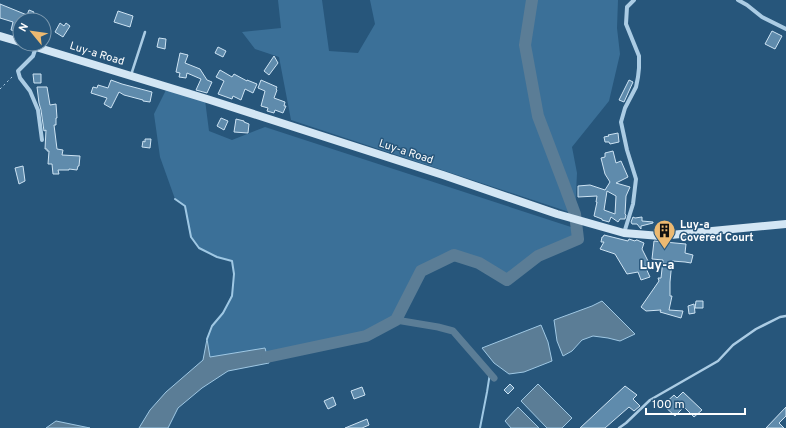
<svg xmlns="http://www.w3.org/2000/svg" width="786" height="428" viewBox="0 0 786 428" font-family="Overpass,sans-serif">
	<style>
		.green { fill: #3b7098 }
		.water { fill: #5b7d96; stroke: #9fc8e4 }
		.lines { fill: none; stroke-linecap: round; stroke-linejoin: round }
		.stream { stroke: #9fc8e4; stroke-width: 2 }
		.canal { stroke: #5b7d96; stroke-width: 7 }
		.river { stroke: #5b7d96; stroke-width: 12 }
		.building { fill: #5f8bac; stroke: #cde3f3; fill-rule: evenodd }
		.path { stroke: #abcce4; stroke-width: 1; stroke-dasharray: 2 3; stroke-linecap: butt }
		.lane { stroke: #abcce4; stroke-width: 2.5 }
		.street { stroke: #abcce4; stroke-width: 4 }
		.secondary { stroke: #d3e6f4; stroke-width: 8 }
		.labels { text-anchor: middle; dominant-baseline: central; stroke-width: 3; stroke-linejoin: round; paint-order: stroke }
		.street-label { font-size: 11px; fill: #fff; stroke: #27567b }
		.poi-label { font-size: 11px; font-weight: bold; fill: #fff; stroke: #27567b; text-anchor: start }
		.quarter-label { font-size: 13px; font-weight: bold; fill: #fff; stroke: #27567b }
	</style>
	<rect width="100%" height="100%" fill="#27567b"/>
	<g class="green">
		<path d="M278,0H322L329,51L358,53L375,24L370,0H618L617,28L620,54L609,101L572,147L577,173L575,214L291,120L279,57L255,49L242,32L281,28Z"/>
		<path d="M167,88L205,100L209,131L232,140L265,127L571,227L576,228L578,239L538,256L507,280L479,263L454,255L421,271L396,320L366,336L267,357L265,348L210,358C209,352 207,344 208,339C209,326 217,322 223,312C234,295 235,280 232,261C218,257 197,252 191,237C188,230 186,214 185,206L175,199L160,157L154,114Z"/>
	</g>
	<g class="water">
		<path d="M602,301L635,334L620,341L608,338L593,336L582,340L572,351L563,356L557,341L554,320L592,306Z"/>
		<path d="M541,325L548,342L552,361L524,372L509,374L494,363L482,348Z"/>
		<path d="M207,339L210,357L265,348L269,363L228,371L202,388L178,408L168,428H139L150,410L166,392L203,360Z"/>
		<path d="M538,384L572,418L562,428H547L521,401Z"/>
		<path d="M518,407L539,428H511L505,421Z"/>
		<path d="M56,421L90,428H46Z"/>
	</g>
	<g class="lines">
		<g class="stream">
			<path d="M175,199L185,206L191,237L199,248L217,257L232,261L234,274L232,296L223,313L212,326L207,339"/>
			<path d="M480,428L487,392L490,373"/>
		</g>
		<path class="canal" d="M396,320L438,327L453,331L494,378"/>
		<path class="river" d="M267,357L366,336L396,320L421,271L454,255L479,263L507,280L538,256L578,239L575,214L565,187L538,116L525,45L532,0"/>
	</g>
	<g class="building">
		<path d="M0,4L27,15L29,10L34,12L32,17L38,20H20V32L11,30L13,22L0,18Z"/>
		<path d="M118,11L133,16L130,27L114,22Z"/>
		<path d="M60,23L64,26L66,23L70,26L63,37L55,32Z"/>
		<path d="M772,31L782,36L775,49L765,44Z"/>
		<path d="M159,38L166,39L165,49L157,47Z"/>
		<path d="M218,47L226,51L223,57L215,53Z"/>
		<path d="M180,53L188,55L185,63L200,69L207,80L212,82L207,93L196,90L201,79L187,73L186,78L179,77L180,73L176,72Z"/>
		<path d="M274,56L278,63L269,75L264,71Z"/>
		<path d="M220,70L232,77L234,74L247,81V80L257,84L253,93L245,89L241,100L233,96L232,99L218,94L224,81L216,77Z"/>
		<path d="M33,74H41V83H34Z"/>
		<path d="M111,80L122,84L152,92L150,102L143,101V100L124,95L119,92L111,108L104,104L107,98L91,93L93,87L97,88L98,85L108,88Z"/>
		<path d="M261,80L277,87L276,89L277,90L274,98L285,102L284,106H286L283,113L275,110L274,113L267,111L268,108L261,106L265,91L258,88Z"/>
		<path d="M629,80L633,82L624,102L619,100Z"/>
		<path d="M37,87H47L50,105L56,104L57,118H56V125H54L57,149L63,150L62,155L80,156L79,166H78L77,170L69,169V170H58L59,174H53L52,164H48L49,151H47V149H45L46,130L44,131L41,110L39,103Z"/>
		<path d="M221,118L228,121L224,130L217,126Z"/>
		<path d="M236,119L244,121V122L249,124L248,133L234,132Z"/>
		<path d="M618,133L619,142L610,144L609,142H605L604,137L609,136L608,135Z"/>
		<path d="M145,139H151L150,148L142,147L143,141L145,142Z"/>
		<path d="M613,151L616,163L621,161L628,177L616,183L630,187L626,196L625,214L626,215L625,219H620L618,222L611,217L609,222L602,220V219L594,216L597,202H596L597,196L578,197V186L590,185L605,190L610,182L605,174L601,158L605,157V153ZM607,191L616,196L615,214L604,210Z"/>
		<path d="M23,166L25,181L19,184L15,168Z"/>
		<path d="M633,217L635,218L642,217V221L653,222V223L641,226V229L637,224H632L631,222Z"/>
		<path d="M604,235L628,241L629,239L635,241L636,240H637L644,243L642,249L648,261L649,265L645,266L650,277L641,280L638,272L627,274L615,254L600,249L604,242H601L602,237H603Z"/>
		<path d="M654,241L686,244L685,253L693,255L691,263L685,262L672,261L670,282V296H672L669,310L683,311L681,318L660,312L661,310L646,311L641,307L659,281L658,278H661L663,260L652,259Z"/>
		<path d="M696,301H703V308H695Z"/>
		<path d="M694,304L695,313L689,314L688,306Z"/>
		<path d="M510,384L514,388L508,394L504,390Z"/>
		<path d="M625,386L637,395L633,399L640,406L634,411L629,407L605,428H580Z"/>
		<path d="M362,387L365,395L354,399L351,391Z"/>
		<path d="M683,392L702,410L694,417L684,407L675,416L663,405L674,395L677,398Z"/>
		<path d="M333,397L336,405L328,409L324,401Z"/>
		<path d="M786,407V416L779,423L784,428H766Z"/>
		<path d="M367,419L369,425L362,428H345Z"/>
	</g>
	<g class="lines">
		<path class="path" d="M0,89L14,75"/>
		<g class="lane">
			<path d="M131,75L145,32"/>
			<path d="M619,428L626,423L650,400L718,361L733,345L756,329L780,317L786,316"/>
		</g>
		<g class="street">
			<path d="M738,0L747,5L762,17L786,29"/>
			<path d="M36,47L33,56L18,71L20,78L30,91L38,110L42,140"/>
			<path d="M624,233L633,204L636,179L627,150L621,122L625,108L636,87L638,77L639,68V56L626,24L627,7L634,0"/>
		</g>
		<g class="secondary">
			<path d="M0,36L20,42"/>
			<path d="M26,44L207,99L443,175L557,214L624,233L660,236L786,224"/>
		</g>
	</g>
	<defs>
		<symbol id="building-pin" viewBox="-11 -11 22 30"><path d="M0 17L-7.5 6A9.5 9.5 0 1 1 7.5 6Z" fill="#ecb971" stroke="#27567b"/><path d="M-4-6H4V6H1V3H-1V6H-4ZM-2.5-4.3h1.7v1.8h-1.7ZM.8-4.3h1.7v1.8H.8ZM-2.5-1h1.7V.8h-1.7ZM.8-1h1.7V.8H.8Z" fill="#111"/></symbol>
	</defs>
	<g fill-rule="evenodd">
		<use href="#building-pin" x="652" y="218" width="25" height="34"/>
	</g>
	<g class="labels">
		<g class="street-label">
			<text transform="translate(97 54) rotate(17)">Luy-a Road</text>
			<text transform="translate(406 152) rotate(18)">Luy-a Road</text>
		</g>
		<g class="poi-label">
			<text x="680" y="225">Luy-a<tspan x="680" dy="13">Covered Court</tspan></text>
		</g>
		<g class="quarter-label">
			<text x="657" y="266">Luy-a</text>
		</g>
	</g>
	<g transform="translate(32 32) rotate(299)"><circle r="19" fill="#27567b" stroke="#7d9ab0"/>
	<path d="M0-3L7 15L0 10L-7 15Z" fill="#ecb971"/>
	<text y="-6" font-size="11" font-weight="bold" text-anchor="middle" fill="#ffffff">N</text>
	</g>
	<path d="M646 408v6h99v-6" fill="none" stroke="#ffffff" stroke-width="2"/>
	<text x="652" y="408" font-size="12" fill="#ffffff" stroke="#27567b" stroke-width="3" paint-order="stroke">100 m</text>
</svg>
